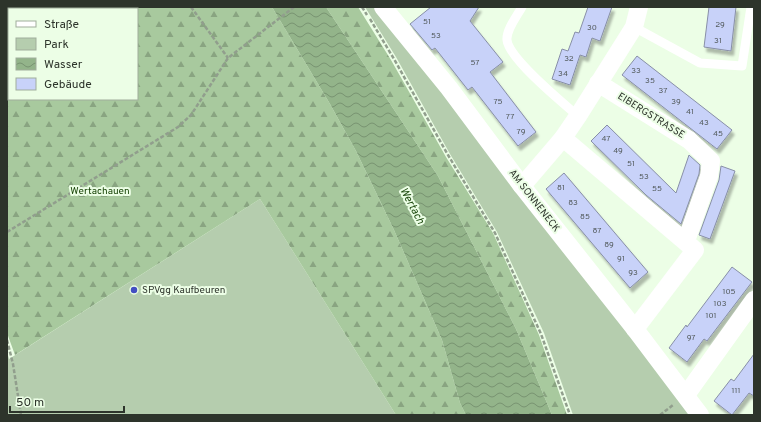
<svg xmlns="http://www.w3.org/2000/svg" width="761" height="422" viewBox="0 0 761 422" font-family="Overpass,sans-serif">
	<style>
		.green { fill: #b5cdae }
		.forest { fill: url(#forest-firs); fill-rule: evenodd }
		.water { fill: url(#water-waves) }
		.building { fill: #c8d2f9; stroke: #888fa7; filter: url(#shadow) }
		.lines { fill: none; stroke-linecap: round; stroke-linejoin: round }
		.path { stroke: #919e8d; stroke-width: 2.5; stroke-dasharray: 4 2; stroke-linecap: butt }
		.lane { stroke: #fff; stroke-width: 9 }
		.street { stroke: #fff; stroke-width: 18 }
		.poi-dot { fill: #434ec2; stroke: #ecfee6; stroke-width: 1.5 }
		.labels { text-anchor: middle; dominant-baseline: central; stroke-width: 4; stroke-linejoin: round; paint-order: stroke }
		.number-label { font-size: 8px; fill: #545c5e }
		.street-label { font-size: 10px; fill: #2d342b; stroke: #ecfee6 }
		.park-label { font-size: 10px; fill: #164205; stroke: #ecfee6 }
		.poi-label { font-size: 10px; fill: #2d342b; stroke: #ecfee6; text-anchor: start }
		.water-label { font-size: 11px; font-style: italic; fill: #214c12; stroke: #ecfee6 }
	</style>
	<defs>
		<pattern id="forest-firs" width="22" height="20" patternUnits="userSpaceOnUse"><rect width="22" height="20" fill="#a8c99e"/><path d="M5 1l3.5 6h-7zM16 11l3.5 6h-7z" fill="#89a481"/></pattern>
		<pattern id="water-waves" width="16" height="10" patternUnits="userSpaceOnUse"><rect width="16" height="10" fill="#93b48a"/><path d="M0 5q4-4 8 0t8 0" fill="none" stroke="#789371"/></pattern>
		<filter id="shadow"><feDropShadow dx="2.5" dy="4.5" stdDeviation="1" flood-color="#0004"/></filter>
	</defs>
	<rect width="100%" height="100%" fill="#ecfee6"/>
	<g class="green">
		<path d="M365,7H380L697,415H573L544,333L497,232L450,154L396,57Z"/>
		<path d="M260,199L396,415H7V352L9,359Z"/>
	</g>
	<g class="forest">
		<path d="M7,7H272L330,104L356,151L394,230L442,340L460,403L466,415H396L260,199L15,355L7,333ZM9,9H137V99H9Z"/>
		<path d="M326,7H358L391,60L446,157L493,233L539,335L567,415H552L516,329L438,176Z"/>
	</g>
	<path class="water" d="M272,7H326L438,176L516,329L552,415H466L460,403L442,340L394,230L356,151L330,104Z"/>
	<g class="building">
		<path d="M431,7H479L470,21L503,62L490,72L536,132L518,146L472,87L468,90L435,48L432,50L410,24Z"/>
		<path d="M588,7H612L600,41L592,38L586,57L580,55L570,85L552,79L562,49L568,51L575,32L579,33Z"/>
		<path d="M709,7H736L731,51L704,47Z"/>
		<path d="M637,56L732,130L717,149L622,75Z"/>
		<path d="M607,125L676,193L689,155L700,165L699,174L681,224L646,195L591,141Z"/>
		<path d="M721,166L735,171L710,239L699,235L719,180Z"/>
		<path d="M564,173L648,272L630,288L546,189Z"/>
		<path d="M732,267L752,282L707,341L704,339L687,362L669,348L686,325L687,327Z"/>
		<path d="M754,354V396L749,393L732,415L714,401L731,379L734,381Z"/>
	</g>
	<g class="lines">
		<g class="path">
			<path d="M191,7L228,58"/>
			<path d="M362,7L367,15"/>
			<path d="M370,19L394,59L448,155L495,233L541,334L570,415"/>
			<path d="M7,232L178,127L191,115L228,58L294,7"/>
			<path d="M7,340L13,364L21,415"/>
			<path d="M660,415L673,405"/>
		</g>
		<g class="lane">
			<path d="M522,7C517,16 506,30 507,40C509,59 563,103 578,116"/>
			<path d="M634,27L700,63L742,66L751,7"/>
		</g>
		<g class="street">
			<path d="M383,7L449,88L522,186L635,329L700,415"/>
			<path d="M598,83L689,140L711,161L709,176L686,241"/>
			<path d="M563,138L695,250L635,329"/>
			<path d="M522,186L563,138L578,116L634,27L639,7"/>
			<path d="M686,395L754,300"/>
		</g>
	</g>
	<circle class="poi-dot" cx="134" cy="290" r="4"/>
	<g class="labels">
		<g class="number-label">
			<text x="427" y="22">51</text>
			<text x="720" y="25">29</text>
			<text x="592" y="28">30</text>
			<text x="436" y="36">53</text>
			<text x="718" y="41">31</text>
			<text x="569" y="59">32</text>
			<text x="475" y="63">57</text>
			<text x="636" y="71">33</text>
			<text x="563" y="74">34</text>
			<text x="650" y="81">35</text>
			<text x="663" y="91">37</text>
			<text x="498" y="102">75</text>
			<text x="676" y="102">39</text>
			<text x="690" y="112">41</text>
			<text x="510" y="117">77</text>
			<text x="704" y="123">43</text>
			<text x="521" y="132">79</text>
			<text x="718" y="134">45</text>
			<text x="606" y="139">47</text>
			<text x="618" y="151">49</text>
			<text x="631" y="164">51</text>
			<text x="644" y="177">53</text>
			<text x="561" y="188">81</text>
			<text x="657" y="189">55</text>
			<text x="573" y="203">83</text>
			<text x="585" y="217">85</text>
			<text x="597" y="231">87</text>
			<text x="609" y="245">89</text>
			<text x="621" y="259">91</text>
			<text x="633" y="273">93</text>
			<text x="729" y="292">105</text>
			<text x="720" y="304">103</text>
			<text x="711" y="316">101</text>
			<text x="691" y="338">97</text>
			<text x="736" y="391">111</text>
		</g>
		<g class="street-label">
			<text transform="translate(651 116) rotate(32)">EIBERGSTRASSE</text>
			<text transform="translate(534 201) rotate(52)">AM SONNENECK</text>
		</g>
		<g class="park-label">
			<text x="100" y="191">Wertachauen</text>
		</g>
		<g class="poi-label">
			<text x="142" y="290">SPVgg Kaufbeuren</text>
		</g>
		<g class="water-label">
			<text transform="translate(412 206) rotate(62)">Wertach</text>
		</g>
	</g>
	<rect width="761" height="422" fill="none" stroke="#2d342b" stroke-width="16"/>
	<rect x="8" y="8" width="130" height="92" fill="#ecfee6" stroke="#a0ad9b"/>
	<rect x="16" y="21" width="20" height="6" fill="#ffffff" stroke="#a0ad9b"/>
	<text x="44" y="28" font-size="12" fill="#2d342b">Straße</text>
	<rect x="16" y="38" width="20" height="12" fill="#b5cdae" stroke="#a0ad9b"/>
	<text x="44" y="48" font-size="12" fill="#2d342b">Park</text>
	<rect x="16" y="58" width="20" height="12" fill="url(#water-waves)" stroke="#a0ad9b"/>
	<text x="44" y="68" font-size="12" fill="#2d342b">Wasser</text>
	<rect x="16" y="78" width="20" height="12" fill="#c8d2f9" stroke="#a0ad9b"/>
	<text x="44" y="88" font-size="12" fill="#2d342b">Gebäude</text>
	<path d="M10 406v6h114v-6" fill="none" stroke="#2d342b" stroke-width="2"/>
	<text x="16" y="406" font-size="12" fill="#2d342b" stroke="#ecfee6" stroke-width="3" paint-order="stroke">50 m</text>
</svg>
